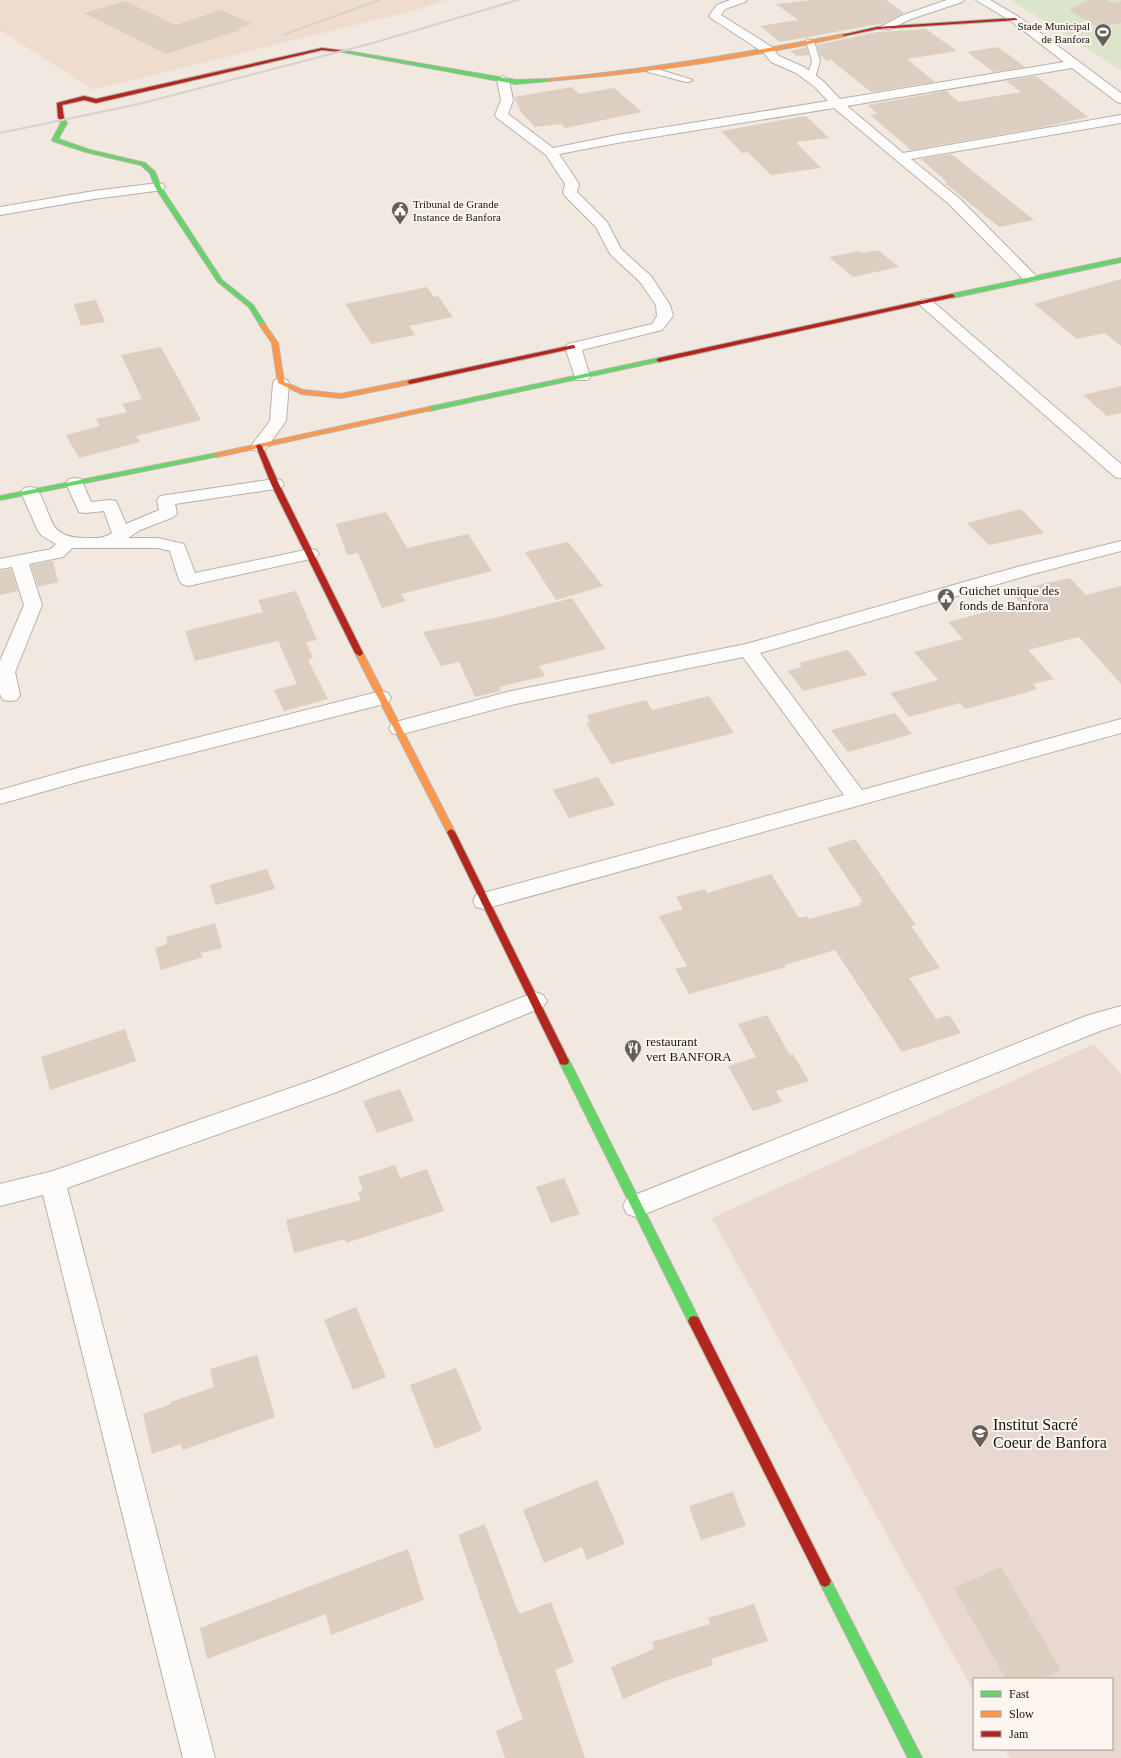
<svg xmlns="http://www.w3.org/2000/svg" width="1121" height="1758" font-family="'Times New Roman',serif">
<style>
.built{fill:#eeddce}
.education{fill:#e9d8cf}
.green{fill:#dbe5cc}
.building{fill:#dccec0}
.lines{fill:none;stroke-linecap:round;stroke-linejoin:round}
.lane-casing{stroke:#b8b1aa;stroke-width:2}
.street-casing{stroke:#b8b1aa;stroke-width:2}
.fast-casing{stroke:#b8b1aa;stroke-width:2}
.slow-casing{stroke:#b8b1aa;stroke-width:2}
.jam-casing{stroke:#b8b1aa;stroke-width:2}
.lane{fill:#fdfcfa;fill-rule:evenodd}
.street{fill:#fdfcfa;fill-rule:evenodd}
.fast{fill:#63d668;fill-rule:evenodd}
.slow{fill:#ff974d;fill-rule:evenodd}
.jam{fill:#b3261e;fill-rule:evenodd}
.rail{stroke:#d4d2cf;stroke-width:2}
.labels{text-anchor:middle;dominant-baseline:central;stroke-width:4;stroke-linejoin:round;paint-order:stroke}
.far-poi-label{font-size:11px;fill:#19140e;stroke:#fdf6f0;text-anchor:end}
.poi-label{font-size:13px;fill:#19140e;stroke:#fdf6f0;text-anchor:start}
.near-poi-label{font-size:16px;fill:#19140e;stroke:#fdf6f0;text-anchor:start}
</style>
<rect width="100%" height="100%" fill="#f1e8df"/>
<path class="built" d="M0,0H446L416,10L93,90L0,30Z"/>
<path class="education" d="M1094,1044L1121,1074V1758H1010L1005,1749H1112V1679H974V1692L712,1218Z"/>
<path class="green" d="M1011,0H1121V70Z"/>
<path class="building" d="M811,0H886L904,13L884,23L780,42L760,26L798,20L776,4Z
M1088,0H1107L1112,3L1121,1V23L1098,27L1069,10Z
M125,1L176,25L221,10L252,24L238,28L240,30L166,54L84,13Z
M926,29L957,51L907,59L935,82L871,92L831,60L827,61L820,55L817,45L877,32Z
M806,47L809,55L797,56L790,51Z
M998,47L1017,61L1025,67L994,72L967,52Z
M1036,76L1088,117L1038,128L911,150L870,115L877,114L868,105L946,91L959,102L1021,92L1006,81Z
M572,87L579,94L614,88L642,112L565,128L561,124L535,127L521,112L514,97Z
M806,116L829,138L796,142L821,168L771,175L748,152L742,153L721,131Z
M951,154L1034,220L999,227L945,183H948L921,159Z
M878,250L899,267L853,277L829,257L859,251L862,253Z
M1121,279V346L1105,333L1077,339L1034,304Z
M427,287L434,297L438,296L453,317L409,326L415,335L371,344L345,304Z
M96,300L105,322L81,326L74,304Z
M161,347L201,420L136,436L140,442L79,458L66,435L100,426L96,419L127,412L122,404L142,399L121,355Z
M1121,386V413L1107,416L1083,395Z
M1021,509L1044,533L989,545L967,523Z
M386,512L407,548L468,534L492,571L401,594L406,601L382,608L358,553L347,555L336,524Z
M568,542L603,586L556,600L525,552Z
M53,561L58,582L38,587L31,565Z
M11,569L18,591L0,595V571Z
M1070,578L1086,595L1121,586V684L1079,637L1028,650L1054,679L1033,684L1037,689L1024,693L965,709L960,703L909,717L890,693L938,680L914,652L963,639L948,622L1021,603L1010,591Z
M296,591L317,640L306,642L313,658L308,660L328,699L284,711L274,690L297,684L278,641L195,661L185,631L263,612L258,600Z
M572,598L606,649L539,666L545,676L499,687L501,691L475,697L459,662L441,666L423,632L495,618Z
M848,650L867,675L803,691L788,671L802,667L799,663Z
M709,696L734,733L611,764L586,723L590,722L587,715L646,700L652,710Z
M895,713L912,734L848,752L831,730Z
M598,777L615,805L569,818L553,790Z
M855,839L916,925L911,926L940,968L909,978L936,1019L949,1015L961,1033L902,1052L835,950L785,965L786,967L689,994L675,969L687,966L659,916L683,909L676,897L705,889L707,893L771,874L799,918L807,916L809,919L860,905L859,903L863,902L827,848Z
M267,869L275,889L216,905L209,885Z
M215,923L222,948L201,953L203,957L161,970L155,948L167,944L166,937Z
M767,1015L790,1055L793,1054L809,1081L776,1091L782,1102L753,1111L728,1066L756,1057L738,1024Z
M125,1029L136,1061L50,1090L41,1057Z
M400,1089L414,1121L377,1133L363,1101Z
M395,1165L400,1178L427,1169L444,1211L346,1243L345,1239L294,1253L286,1220L361,1200L358,1192L363,1190L358,1177Z
M564,1178L580,1214L551,1223L536,1187Z
M356,1307L386,1377L353,1390L324,1320Z
M257,1355L275,1417L183,1450L181,1444L152,1454L143,1414L171,1404V1402L214,1387L210,1369Z
M456,1368L482,1430L435,1449L410,1385Z
M597,1480L625,1544L587,1560L582,1547L544,1563L523,1510Z
M733,1492L746,1526L701,1540L689,1506Z
M485,1524L519,1614L551,1602L574,1662L555,1670L585,1758H505L496,1731L523,1719L458,1535Z
M408,1549L424,1600L331,1635L326,1614L207,1659L200,1628Z
M1001,1567L1061,1670L1043,1679H1006L954,1588Z
M754,1604L768,1641L711,1659L713,1665L665,1681L623,1699L611,1667L654,1649L652,1642L710,1624L708,1618Z"/>
<g class="lines">
<g class="lane-casing">
<path id="lane" d="M807,39L814,41L820,61L815,78L811,80L807,78L812,61L806,41Z
M648,68H654L693,80L689,82H686L648,72Z"/>
</g>
<g class="street-casing">
<path id="street" d="M730,0H747L745,2L725,9L721,15L772,47L779,56L804,67L823,81L840,99L1064,62L1011,21L976,0H990L1019,17L1121,93V103L1117,102L1072,68L847,106L903,153L1121,115V123L911,159L960,199L1035,275L1037,278L1035,281H1025L950,205L834,108L617,143L559,154L579,184L577,192L607,222L621,249L651,276L670,305L673,316L662,330L582,350L590,377L588,380H576L565,347L568,344L652,324L657,316L656,305L640,282L610,254L596,227L565,196L563,193L565,184L546,155L497,118L495,115L501,100L497,80L503,76L509,80L513,100L508,114L553,148L617,135L828,101L815,87L796,73L771,62L764,53L711,18L709,16L717,5Z
M947,0H964L962,2L911,19L890,29H882L880,27L903,15Z
M158,183L163,184L165,187L163,190L94,199L0,215V207L94,191Z
M926,299L931,300L1121,464V478L1115,477L921,306L919,303L921,300Z
M281,378L287,380L289,383L286,421L265,450L259,451L253,450L251,446L270,421L273,383L275,380Z
M75,478L81,479L91,502L110,500L116,501L126,524L159,510L157,500L160,496L275,479L281,480L284,484L281,488L275,489L175,504L177,513L174,517L140,530L128,538H158L184,544L195,573L310,549L316,550L319,554L316,558L310,559L188,586L182,584L179,580L170,551L158,548H72L63,557L29,564L42,605L15,672L20,695L17,700L10,701L3,700L0,694V661L24,605L12,567L0,569V559L51,549L56,544L41,535L38,531L21,492L24,488L30,487L36,488C54,514 45,538 85,538C96,538 103,539 112,533L104,511L85,513L79,512L66,483L69,479Z
M1121,541V551L1029,575L760,653L862,790L1121,719V733L484,909L476,907L473,901L476,895L844,795L743,657L511,705L399,735L392,733L389,728L392,723L511,691L746,644L1017,567Z
M381,691L388,693L391,698L388,703L81,781L0,804V790L81,767Z
M535,992L543,995L547,1001L543,1007L337,1092L67,1188L215,1758H183L43,1195L0,1206V1184L53,1171L319,1078Z
M1121,1006V1024L1100,1031L645,1214L636,1217L627,1214L623,1206L627,1198L1086,1016Z"/>
</g>
<g class="fast-casing">
<path id="fast" d="M341,50L516,80L548,79L550,80L548,81L516,84L343,52H341Z
M59,117H63L67,123L58,139L90,150L145,163L155,172L161,187L222,280L253,305L265,324L264,325H260L249,307L218,282L155,187L150,173L141,165L86,152L53,141L52,140L61,123Z
M1121,258V262L952,298L949,296L952,294Z
M659,358L661,359V361L429,411L426,409L429,407Z
M217,453L220,455L219,456L0,500V496Z
M564,1057L568,1058L698,1317L700,1321L698,1325L694,1326L690,1325L559,1061L560,1058Z
M825,1575L829,1577L922,1758H908L821,1585L819,1581L821,1577Z"/>
</g>
<g class="slow-casing">
<path id="slow" d="M844,34L846,35V36C748,58 648,73 548,81L546,80L548,79C648,70 746,53 844,34Z
M260,323H264L278,343L284,382L303,390L341,394L410,380L413,382L410,384L341,398L302,394L278,383L272,343L259,324Z
M429,407L431,408V410L217,457L214,455L217,453Z
M359,650L363,653L455,832L454,834H448L447,832L355,653Z"/>
</g>
<g class="jam-casing">
<path id="jam" d="M1015,18L1017,19V20L877,29L844,36L842,35L877,27Z
M322,48L345,51L343,52L322,50L96,103L84,100L62,105L64,118L61,120L58,118L57,103L84,96L96,99Z
M952,294L955,296L954,297L659,362L656,360L659,358Z
M573,345L575,346V348L410,384L407,382L410,380Z
M259,444L262,446L279,484L363,653L362,655L359,656L355,653L271,484L256,446Z
M451,829L455,832L569,1061L568,1064L564,1065L560,1064L559,1061L447,832Z
M694,1316L698,1317L829,1577L831,1581L829,1585L825,1587L821,1585L690,1325L688,1321L690,1317Z"/>
</g>
<use href="#lane" class="lane"/>
<use href="#street" class="street"/>
<use href="#fast" class="fast"/>
<use href="#slow" class="slow"/>
<use href="#jam" class="jam"/>
<path class="rail" d="M283,35L379,0
M0,133L139,104L373,43L518,0"/>
</g>
<defs>
<g id="stadium-pin" transform="scale(0.9)"><path d="M0 17L-7.5 6A9.5 9.5 0 1 1 7.5 6Z" fill="#655e57" stroke="#fdf6f0"/><path d="M0-5a6.5 5 0 1 0 0 10a6.5 5 0 1 0 0-10ZM-3.5-1.8h7v3.6h-7Z" fill="#fff"/></g>
<g id="civic-pin" transform="scale(0.9)"><path d="M0 17L-7.5 6A9.5 9.5 0 1 1 7.5 6Z" fill="#655e57" stroke="#fdf6f0"/><path d="M-.6-6.5H3V-4.5H.6V-3L4-1V1h2V6H-6V1h2V-1L-.6-3ZM-1.2 2.5V6h2.4V2.5Z" fill="#fff"/></g>
<g id="restaurant-pin" transform="scale(0.9)"><path d="M0 17L-7.5 6A9.5 9.5 0 1 1 7.5 6Z" fill="#655e57" stroke="#fdf6f0"/><path d="M-5-6h1v4h1v-4h1v4h1v-4h1v5L-1.5 .5V6h-2V.5L-5-1ZM5-6V6H3V1.5H1.5Q1.5-4 5-6Z" fill="#fff"/></g>
<g id="school-pin" transform="scale(0.9)"><path d="M0 17L-7.5 6A9.5 9.5 0 1 1 7.5 6Z" fill="#655e57" stroke="#fdf6f0"/><path d="M0-5L7-2L0 1L-7-2ZM-4 1L0 2.5L4 1V4Q0 6-4 4Z" fill="#fff"/></g>
</defs>
<g fill-rule="evenodd">
<use href="#stadium-pin" x="1103" y="32"/>
<use href="#civic-pin" x="400" y="210"/>
<use href="#civic-pin" x="946" y="597"/>
<use href="#restaurant-pin" x="633" y="1048"/>
<use href="#school-pin" x="980" y="1433"/>
</g>
<g class="labels">
<g class="far-poi-label">
<text x="1090" y="26">Stade Municipal<tspan x="1090" dy="13">de Banfora</tspan></text>
<text x="413" y="204" text-anchor="start">Tribunal de Grande<tspan x="413" dy="13">Instance de Banfora</tspan></text>
</g>
<g class="poi-label">
<text x="959" y="590">Guichet unique des<tspan x="959" dy="15">fonds de Banfora</tspan></text>
<text x="646" y="1041">restaurant<tspan x="646" dy="15">vert BANFORA</tspan></text>
</g>
<g class="near-poi-label">
<text x="993" y="1424">Institut Sacré<tspan x="993" dy="18">Coeur de Banfora</tspan></text>
</g>
</g>
<rect x="973" y="1678" width="140" height="72" fill="#fdf6f0" stroke="#a29c96"/>
<rect x="981" y="1691" width="20" height="6" fill="#63d668" stroke="#a29c96"/>
<text x="1009" y="1698" font-size="12" fill="#19140e">Fast</text>
<rect x="981" y="1711" width="20" height="6" fill="#ff974d" stroke="#a29c96"/>
<text x="1009" y="1718" font-size="12" fill="#19140e">Slow</text>
<rect x="981" y="1731" width="20" height="6" fill="#b3261e" stroke="#a29c96"/>
<text x="1009" y="1738" font-size="12" fill="#19140e">Jam</text>
</svg>
